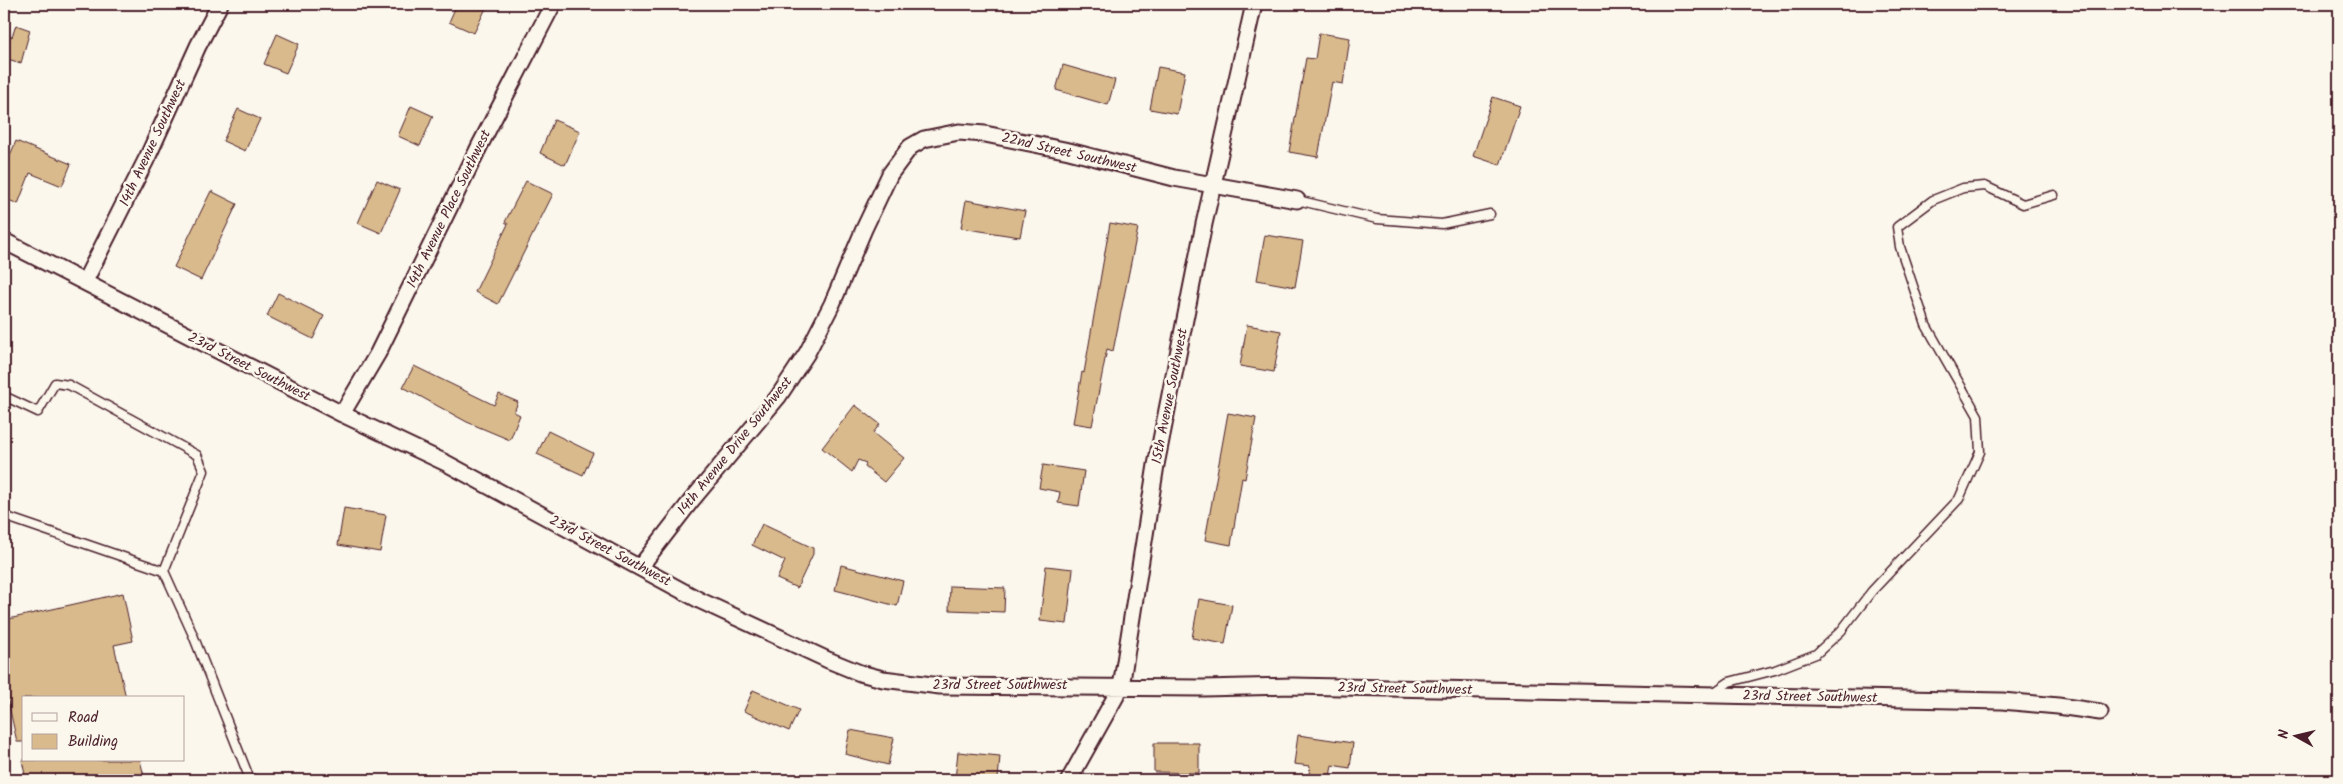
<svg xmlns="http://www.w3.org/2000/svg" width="2343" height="784" font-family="Kalam,sans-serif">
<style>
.building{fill:#d9ba8c;stroke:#4a1f2b}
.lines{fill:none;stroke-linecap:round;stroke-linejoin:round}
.service-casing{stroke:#4a1f2b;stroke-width:11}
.minor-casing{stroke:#4a1f2b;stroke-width:19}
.service{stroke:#fbf7ec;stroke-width:8}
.minor{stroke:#fbf7ec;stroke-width:15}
.labels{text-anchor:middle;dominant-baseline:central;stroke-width:5;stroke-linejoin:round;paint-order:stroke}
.street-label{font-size:14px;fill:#4a1f2b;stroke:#fbf7ec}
</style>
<rect width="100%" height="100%" fill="#fbf7ec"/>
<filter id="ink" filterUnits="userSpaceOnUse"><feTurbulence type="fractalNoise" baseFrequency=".02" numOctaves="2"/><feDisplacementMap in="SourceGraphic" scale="10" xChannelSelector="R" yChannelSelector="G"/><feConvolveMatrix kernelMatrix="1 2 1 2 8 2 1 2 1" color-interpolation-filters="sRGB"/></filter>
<g filter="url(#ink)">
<path class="building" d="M457,4H488L474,33L449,22Z
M16,25L30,30L21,63L4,58V35L12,37Z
M1319,33L1350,38L1343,84L1332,82L1318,157L1289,152L1306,58L1315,59Z
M277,34L299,44L286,73L264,64Z
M1063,65L1115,80L1108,105L1056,90Z
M1158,67L1185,72L1177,114L1150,109Z
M1493,97L1520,106L1500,165L1473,156Z
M411,106L433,116L420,146L398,136Z
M238,109L260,119L245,151L223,141Z
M554,120L580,131L565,165L540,153Z
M16,141L71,164L62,186L30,173L18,204L4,198V170Z
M377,180L400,190L381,233L358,223Z
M526,181L553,194L498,304L475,292L508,224L505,222Z
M211,191L237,204L201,280L174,267Z
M966,200L1025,211L1020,237L961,228Z
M1110,223L1138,228L1113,351L1107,349L1092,426L1073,423L1082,372L1084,373Z
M1265,235L1303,241L1295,287L1257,280Z
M278,293L324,316L313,339L267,316Z
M1247,325L1281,331L1274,372L1240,366Z
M414,366L494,405L499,394L518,402L514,412L520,415L510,440L467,422L403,387Z
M855,405L880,424L873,433L904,458L884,482L865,467L866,463L858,460L852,472L822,448Z
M1228,413L1256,418L1245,479L1242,478L1231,545L1205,540Z
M548,431L593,453L583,475L537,454Z
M1043,465L1084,471L1079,506L1058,503L1060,492L1039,488Z
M344,508L386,515L380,552L338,545Z
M762,524L813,548V554L797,588L777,579L785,561L752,545Z
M841,565L903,581L897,606L835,590Z
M1046,566L1073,569L1067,624L1040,621Z
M950,586L1005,588L1004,612L949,610Z
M123,593L133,641L114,645L126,698H24V742H17L4,683V620Z
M1199,599L1232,605L1225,644L1192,638Z
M753,690L799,710L789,731L744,711Z
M850,730L894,738L888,765L845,754Z
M1298,735L1353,743L1350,768L1332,765L1330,777L1309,774L1310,766L1294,764Z
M1154,743H1199V773L1154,772Z
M958,752L1000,756L998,780L955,779Z
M22,760H140L145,780H26Z"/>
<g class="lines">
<g class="service-casing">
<path id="service" d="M1297,200L1377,219L1442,224L1490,214
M4,396L38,412L55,383L69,385L197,455L204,471L164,571L193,635L249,777L255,780
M4,516L164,571
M1713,693L1729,682L1775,670L1816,654L1841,631L1872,591L1959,499L1980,452L1978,416L1926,325L1900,247L1897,227L1933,200L1963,188L1985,186L2023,204L2054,195"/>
</g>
<g class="minor-casing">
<path id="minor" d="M4,241L342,414L446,463L701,601L828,660L860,673L883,679L940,686L1203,688L1293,686L2002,701L2058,706L2100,712
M85,281L148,156L198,46L220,4
M342,414L378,353L480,145L553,4
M640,567L691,501L778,397L807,353L832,304L864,229L890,174L910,147L924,139L959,132L985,134L1069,151L1174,178L1297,200
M1069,780L1121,687L1156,465L1204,224L1254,4"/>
</g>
<use href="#service" class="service"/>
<use href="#minor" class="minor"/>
</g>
</g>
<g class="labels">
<g class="street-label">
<text transform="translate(153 143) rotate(-65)">14th Avenue Southwest</text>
<text transform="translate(1069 153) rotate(13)">22nd Street Southwest</text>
<text transform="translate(449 209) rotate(-64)">14th Avenue Place Southwest</text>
<text transform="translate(249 367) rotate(27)">23rd Street Southwest</text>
<text transform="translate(1170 396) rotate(-79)">15th Avenue Southwest</text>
<text transform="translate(735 446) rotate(-51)">14th Avenue Drive Southwest</text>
<text transform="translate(610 551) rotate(28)">23rd Street Southwest</text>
<text x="1000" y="685">23rd Street Southwest</text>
<text transform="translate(1405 689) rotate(1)">23rd Street Southwest</text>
<text transform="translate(1810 697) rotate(1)">23rd Street Southwest</text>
</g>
</g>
<rect width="2343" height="784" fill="none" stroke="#fbf7ec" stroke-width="20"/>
<rect x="10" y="10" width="2323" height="764" fill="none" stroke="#4a1f2b" stroke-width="2" filter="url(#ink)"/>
<rect x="22" y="696" width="162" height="65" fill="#fbf7ec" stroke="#b4a19f"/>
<rect x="32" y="713" width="25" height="8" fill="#fbf7ec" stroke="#b4a19f"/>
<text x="68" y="722" font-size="15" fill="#4a1f2b">Road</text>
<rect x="32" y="734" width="25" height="15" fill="#d9ba8c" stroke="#b4a19f"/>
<text x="68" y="746" font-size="15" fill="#4a1f2b">Building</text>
<g transform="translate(2296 736) rotate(278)" stroke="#fbf7ec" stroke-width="4" paint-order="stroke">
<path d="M0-4L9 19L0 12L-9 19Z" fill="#4a1f2b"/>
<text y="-8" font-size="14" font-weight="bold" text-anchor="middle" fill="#4a1f2b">N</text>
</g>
</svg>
